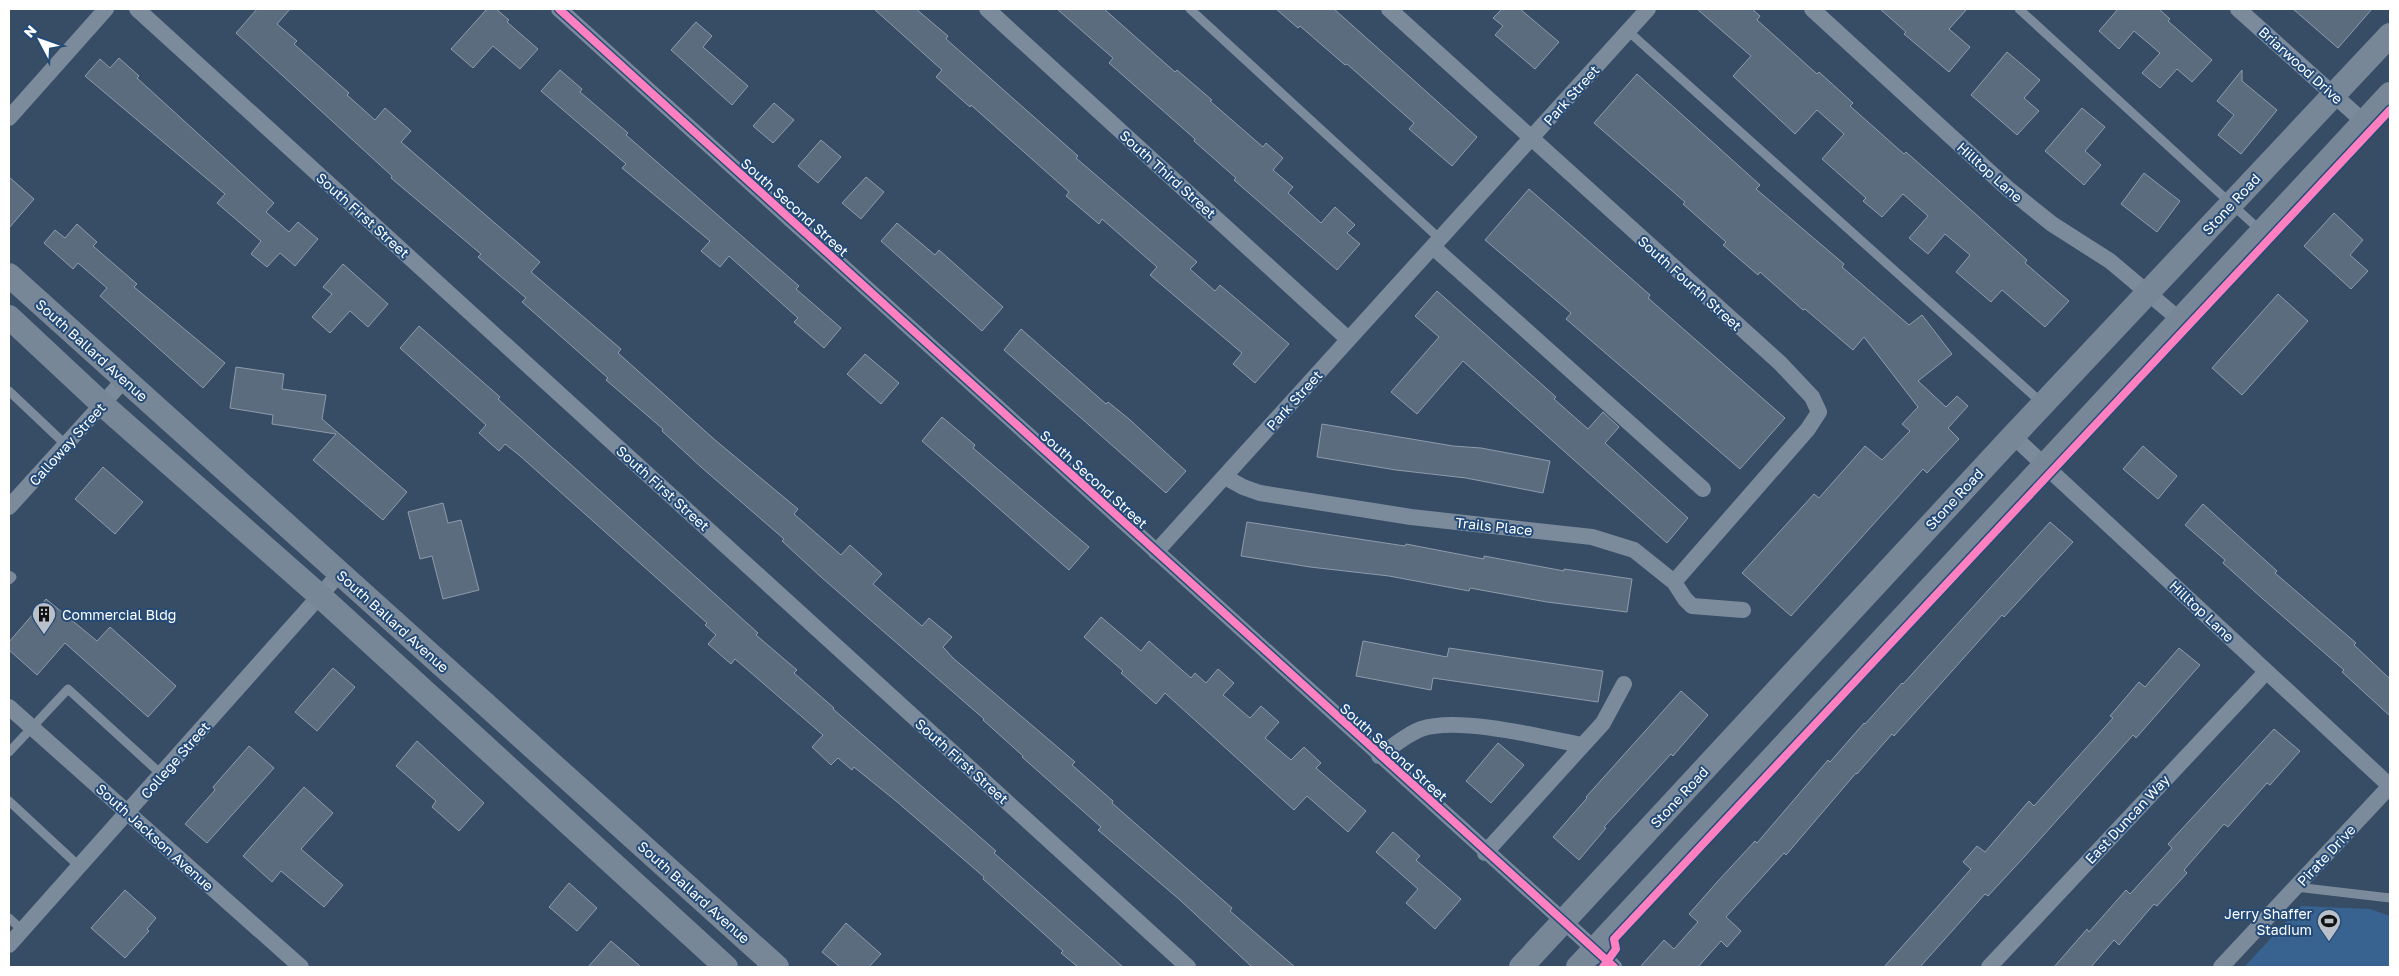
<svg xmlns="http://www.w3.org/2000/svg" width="2399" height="976" font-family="'Golos Text',sans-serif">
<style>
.green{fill:#38628f}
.building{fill:#5b6c7f;stroke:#8e9cab}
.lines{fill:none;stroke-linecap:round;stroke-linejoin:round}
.lane{stroke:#7b8b9c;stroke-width:9}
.street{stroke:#7b8b9c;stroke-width:16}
.secondary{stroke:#778798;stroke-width:24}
.cycleway-casing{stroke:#244b78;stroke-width:11}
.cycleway{stroke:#ff80c0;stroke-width:8}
.labels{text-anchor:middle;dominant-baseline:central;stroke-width:4;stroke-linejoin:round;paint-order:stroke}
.street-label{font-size:14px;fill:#fff;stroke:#244b78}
.poi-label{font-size:14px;fill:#fff;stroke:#244b78;text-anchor:start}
</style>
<rect width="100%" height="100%" fill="#374c65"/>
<path class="green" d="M2301,906L2370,909L2390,916V967H2244Z"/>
<path class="building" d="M257,9H290L277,24L297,41L294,44L349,93L347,95L375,120L385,108L411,131L401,142L540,262L531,272L621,349L618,353L715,440L798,509L794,514L841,555L850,545L882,574L873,584L922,626L929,618L952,637L943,647L953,658L1075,762L1072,765L1113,801L1112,803L1232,908L1230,911L1295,967H1252L1180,900L1098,830L1101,827L1022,757L1023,756L983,720L984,719L821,577L782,541L784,539L701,467L662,431L663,429L606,380L608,378L522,302L526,298L478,257L481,254L391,178L392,176L236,33Z
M487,9H496L509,20L507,22L538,49L520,69L493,46L473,68L451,49Z
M874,9H916L948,36L946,39L1078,156L1076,158L1197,262L1190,269L1215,291L1220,285L1289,344L1255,383L1233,364L1242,353L1150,275L1157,267L1102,219L1099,224L1066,196L1069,192L971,105L970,107L936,77L942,70Z
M1057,9H1104L1175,72L1177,70L1212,100L1210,101L1263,147L1266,143L1283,158L1273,170L1293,187L1288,193L1321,223L1335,207L1355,225L1347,233L1360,244L1337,270L1234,180L1236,178L1194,141L1195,139L1109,63L1113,58Z
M1276,9H1334L1477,137L1452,166L1409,129L1414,123L1347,64L1345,65L1300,26L1298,28Z
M1502,9H1520L1559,42L1535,69L1495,35L1503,26L1493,18Z
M1697,9H1752L1760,16L1757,20L1817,74L1819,72L1853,103L1850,106L1904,154L1906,152L1941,183L2027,260L2025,263L2069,301L2045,327L2002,290L1991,302L1956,272L1970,255L1945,234L1928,254L1909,238L1928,216L1903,194L1882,217L1863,201L1866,198L1822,159L1844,134L1817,110L1795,134L1733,76L1751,56Z
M1880,9H1967L1949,29L1970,47L1949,72L1904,34L1906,32Z
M2118,9H2159L2170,19L2168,21L2212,60L2192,82L2177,69L2160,88L2142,73L2160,53L2134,31L2119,49L2099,31Z
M2293,9H2372L2338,48Z
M696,22L712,36L703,47L748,86L732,105L671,50Z
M2007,52L2040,80L2024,98L2039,111L2017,135L1971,95Z
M119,58L139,76L137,78L274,203L266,212L289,232L298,222L318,239L295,266L280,253L267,267L251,254L261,241L217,203L225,194L85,76L100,59L110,68Z
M560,70L582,89L580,92L628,133L626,135L799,286L796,289L841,328L824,348L794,322L798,318L729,256L720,267L701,251L710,241L622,168L626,164L541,91Z
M2242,70V81L2277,110L2241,154L2218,135L2234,115L2217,101Z
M1637,74L1760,185L1756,189L1844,264L1842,267L1909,325L1922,315L1952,354L1918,381L1946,407L1957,396L1968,406L1948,428L1959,439L1927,473L1923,469L1791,616L1742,573L1814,494L1819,498L1865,446L1882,460L1910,431L1902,424L1918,407L1864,337L1853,350L1805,309L1803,310L1760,272L1758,275L1723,245L1726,242L1683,204L1685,202L1594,123Z
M774,103L794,120L773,143L753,126Z
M2082,108L2105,127L2085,151L2101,165L2084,185L2045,151Z
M821,140L841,157L818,183L798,166Z
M2144,173L2180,201L2157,232L2121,204Z
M9,177L34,199L9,228Z
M866,177L884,192L861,219L842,203Z
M1529,189L1650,295L1648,298L1785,418L1740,469L1566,319L1571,313L1485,240Z
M2334,213L2363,240L2350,255L2368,271L2351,289L2304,246Z
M897,223L935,255L939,250L1003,307L982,331L881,241Z
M77,224L97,242L93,246L137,284L134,287L225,363L203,388L100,296L107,288L78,263L73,269L44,243L55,230L65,238Z
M343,264L388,304L368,327L350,311L330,333L312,317L332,294L323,287Z
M1437,291L1556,397L1554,399L1588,429L1603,412L1619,427L1605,443L1688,518L1667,543L1463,361L1417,414L1391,392L1439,337L1415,316Z
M2278,294L2308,321L2242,395L2212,368Z
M419,326L500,397L498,399L758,633L756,635L797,670L794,673L834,708L833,709L996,851L994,853L1123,967H1078L1061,953L1063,951L983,879L984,877L896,801L854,767L852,770L838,758L831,765L812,747L823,735L735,659L731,664L708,644L716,635L705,625L707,623L519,455L505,444L499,451L479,433L486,425L400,348Z
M1021,329L1106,404L1108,402L1129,419L1186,471L1166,493L1004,350Z
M865,354L899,383L881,404L847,374Z
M236,367L284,374L282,389L326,395L322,419L407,492L383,520L313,460L336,434L272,424L273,415L230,408Z
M942,417L975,445L973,448L1089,547L1069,570L922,441Z
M1322,424L1453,446L1481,448L1550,461L1543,493L1466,478L1396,470L1317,457Z
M2143,446L2177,476L2158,499L2123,469Z
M103,467L143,502L115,534L75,499Z
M443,503L448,523L461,520L479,590L443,599L432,556L420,559L408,512Z
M2203,504L2277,571L2275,573L2356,643L2354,645L2390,679V716L2342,672L2344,670L2263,599L2223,563L2225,560L2185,525Z
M1247,522L1405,546L1406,544L1484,559V556L1564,571V569L1632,579L1627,612L1547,602L1470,588L1469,591L1389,576L1310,567L1241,556Z
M2050,522L2073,542L2004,617L2002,615L1894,736L1892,734L1857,774L1856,773L1786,855L1784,853L1726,917L1741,931L1727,947L1721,941L1698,967H1640L1664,940L1674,949L1698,922L1689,914L1718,881L1755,841L1757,843L1828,760L1830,762L1864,723L1865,724L1902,683L1903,684Z
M46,599L97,641L110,627L176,686L148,717L65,643L37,675L9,650V642Z
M1101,617L1141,651L1149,641L1191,678L1195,673L1206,683L1218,669L1234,683L1223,695L1250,718L1261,706L1279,722L1265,738L1291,760L1304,747L1321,763L1316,768L1366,811L1348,832L1307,796L1294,810L1165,693L1156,704L1121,673L1123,671L1084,637Z
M1363,641L1447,657L1449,648L1603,671L1598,702L1433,678L1431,690L1356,676Z
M2179,648L2200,665L2136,738L2133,735L2025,856L1988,896L1985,894L1920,967H1884L1971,869L1963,862L1977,846L1985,852L2029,801L2034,806L2113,718L2110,716L2139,682L2145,687Z
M333,668L355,687L317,731L295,712Z
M1681,691L1708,715L1673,756L1671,754L1604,827L1606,828L1579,860L1553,837L1587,798L1586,797Z
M2274,729L2300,751L2270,785L2267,783L2228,827L2224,824L2184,870L2187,873L2157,906L2154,904L2119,945L2114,940L2091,967H2054L2087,929L2089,932L2126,890L2130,894L2172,848L2168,844Z
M417,741L484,803L459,831L432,807L436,801L396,766Z
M1498,743L1524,765L1491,803L1466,781Z
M249,746L274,768L207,843L185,824L215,790L213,787Z
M304,787L333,813L301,849L343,885L324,907L281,871L272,882L243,856Z
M1393,832L1420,856L1416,860L1461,899L1435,929L1406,903L1418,889L1376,852Z
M569,883L597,908L577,931L549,907Z
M125,890L156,918L147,929L149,931L125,958L91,928Z
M846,923L881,954L869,967H840L822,952Z
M611,941L641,967H588Z"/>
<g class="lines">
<path class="lane" d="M1190,9L1440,239
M2019,9L2262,232
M1628,31L2043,404
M9,391L66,445
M9,575L12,577L9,580
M9,752L68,689L162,775
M9,801L80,867
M2296,887L2390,898
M9,918L22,930"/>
<path class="street" d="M137,9L1188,967
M559,9L1614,967
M987,9L1348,339
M1389,9L1780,363L1812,397L1819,412L1808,429L1674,582
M1812,9L2006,187L2052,224L2110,261L2180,320
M2238,9L2364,122
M9,118L106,9
M1433,247L1703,489
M2013,436L2390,786
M1225,477L1243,487L1260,493L1411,517L1592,537L1634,550L1674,582L1685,599L1692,606L1743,610
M9,507L124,380
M1156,552L1648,9
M9,707L301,967
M1379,756C1392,747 1407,734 1421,729C1458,716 1542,737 1581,745
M1485,853L1603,723L1624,684
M9,945L340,573
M1989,967L2266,672
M2221,967L2390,786"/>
<path class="secondary" d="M9,275L777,967
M9,317L102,404L320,596L726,967
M1521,967L2013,436L2390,35
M1578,967L2390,94"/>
<g class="cycleway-casing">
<path id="cycleway" d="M559,9L1614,967
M1603,967L1616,949L1614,939L2390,110"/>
</g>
<use href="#cycleway" class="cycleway"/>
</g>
<defs>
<g id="building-pin" transform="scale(1.25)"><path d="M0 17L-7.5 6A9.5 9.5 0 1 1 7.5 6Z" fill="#b9c0c9" stroke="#244b78"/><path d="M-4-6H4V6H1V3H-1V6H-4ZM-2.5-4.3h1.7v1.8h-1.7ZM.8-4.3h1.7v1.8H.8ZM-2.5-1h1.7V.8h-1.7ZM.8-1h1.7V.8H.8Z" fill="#111"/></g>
<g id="stadium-pin" transform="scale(1.25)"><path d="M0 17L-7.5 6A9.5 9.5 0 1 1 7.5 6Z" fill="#b9c0c9" stroke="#244b78"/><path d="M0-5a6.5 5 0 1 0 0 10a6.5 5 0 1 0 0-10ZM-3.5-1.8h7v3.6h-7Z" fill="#111"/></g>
</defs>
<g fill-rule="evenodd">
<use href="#building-pin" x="44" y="614"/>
<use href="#stadium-pin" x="2329" y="921"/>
</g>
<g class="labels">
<g class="street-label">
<text transform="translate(2301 65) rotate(42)">Briarwood Drive</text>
<text transform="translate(1571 95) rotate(-48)">Park Street</text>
<text transform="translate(1990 172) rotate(42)">Hilltop Lane</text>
<text transform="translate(1168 174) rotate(42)">South Third Street</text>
<text transform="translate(2231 204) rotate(-47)">Stone Road</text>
<text transform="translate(795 207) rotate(42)">South Second Street</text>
<text transform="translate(363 215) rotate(42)">South First Street</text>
<text transform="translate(1690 283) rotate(42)">South Fourth Street</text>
<text transform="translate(92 350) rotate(42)">South Ballard Avenue</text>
<text transform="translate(1294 400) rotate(-48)">Park Street</text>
<text transform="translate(67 444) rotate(-48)">Calloway Street</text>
<text transform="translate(1094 479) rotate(42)">South Second Street</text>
<text transform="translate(663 488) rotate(42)">South First Street</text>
<text transform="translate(1954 499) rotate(-47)">Stone Road</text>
<text transform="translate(1494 526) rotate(6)">Trails Place</text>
<text transform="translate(2202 611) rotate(43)">Hilltop Lane</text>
<text transform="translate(393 621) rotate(42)">South Ballard Avenue</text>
<text transform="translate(1394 752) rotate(42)">South Second Street</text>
<text transform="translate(175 760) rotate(-49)">College Street</text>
<text transform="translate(962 761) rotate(42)">South First Street</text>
<text transform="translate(1679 797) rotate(-47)">Stone Road</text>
<text transform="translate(2127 819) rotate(-47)">East Duncan Way</text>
<text transform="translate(155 837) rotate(42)">South Jackson Avenue</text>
<text transform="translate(2326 855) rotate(-47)">Pirate Drive</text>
<text transform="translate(694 892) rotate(42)">South Ballard Avenue</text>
</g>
<g class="poi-label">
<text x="62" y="614">Commercial Bldg</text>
<text x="2312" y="913" text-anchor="end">Jerry Shaffer<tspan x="2312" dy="16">Stadium</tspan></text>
</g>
</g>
<rect width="2399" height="976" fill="none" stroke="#ffffff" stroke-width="20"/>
<g transform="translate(40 40) rotate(311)" stroke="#244b78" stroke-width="4" paint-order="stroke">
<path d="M0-4L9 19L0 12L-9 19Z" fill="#ffffff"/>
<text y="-8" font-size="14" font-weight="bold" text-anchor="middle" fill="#ffffff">N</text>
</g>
</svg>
